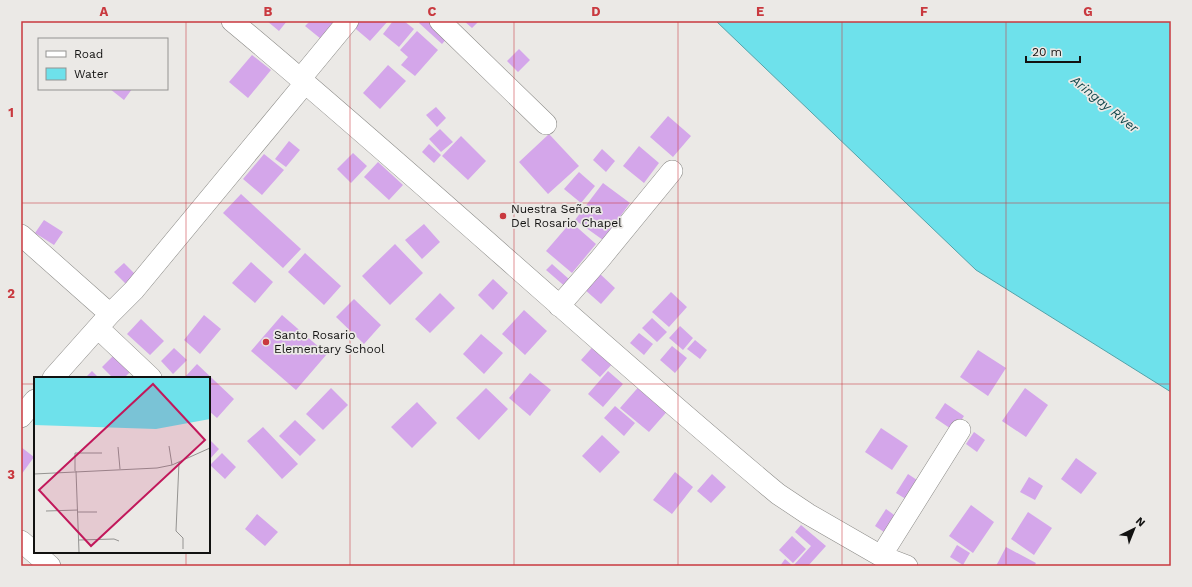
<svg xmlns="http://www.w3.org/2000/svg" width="1192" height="587" font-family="'Work Sans',sans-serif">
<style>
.water{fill:#6ee1eb;stroke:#52a3aa}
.building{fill:#d4a6ea}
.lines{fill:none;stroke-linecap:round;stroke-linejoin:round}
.street-casing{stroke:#8b8a87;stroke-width:22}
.street{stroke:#fff;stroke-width:21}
.grid{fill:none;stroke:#c9393f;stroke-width:1;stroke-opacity:0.55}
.poi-dot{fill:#c9393f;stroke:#ebe9e6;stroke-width:1.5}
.labels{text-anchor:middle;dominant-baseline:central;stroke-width:3.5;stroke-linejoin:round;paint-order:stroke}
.poi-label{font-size:12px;fill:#121211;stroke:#ebe9e6;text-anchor:start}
.water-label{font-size:13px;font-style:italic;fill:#13484c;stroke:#ebe9e6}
.inset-road{fill:none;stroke:#949391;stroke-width:1}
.view{fill:#c2185b;fill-opacity:0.15;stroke:#c2185b;stroke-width:2}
.inset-edge{fill:none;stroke:#121211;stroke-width:2}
.neatline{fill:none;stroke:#c9393f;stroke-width:1.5}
.grid-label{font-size:13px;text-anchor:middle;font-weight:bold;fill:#c9393f}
</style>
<rect width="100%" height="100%" fill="#ebe9e6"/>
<path class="water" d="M716,21H1171V392L976,270Z"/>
<path class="building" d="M267,21H287L279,31Z
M310,21H337L326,43L305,26Z
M353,21H388L370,41L350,24Z
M393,21H404L414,29L399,47L383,34Z
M421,21H435L450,35L442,44L419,23Z
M464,21H479L472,28Z
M417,31L438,50L415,76L401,65L408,57L400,50Z
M519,49L530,60L518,72L507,61Z
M252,55L271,70L248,98L229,82Z
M388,65L406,81L380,109L363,93Z
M110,89H132L124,100Z
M436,107L446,118L437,127L426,115Z
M668,116L691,136L673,157L650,137Z
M440,129L453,142L441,152L429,139Z
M549,134L579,166L548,194L519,162Z
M461,136L486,161L468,180L442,156Z
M289,141L300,150L286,167L275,159Z
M429,144L441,155L434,163L422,152Z
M639,146L659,163L644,183L623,166Z
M602,149L615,161L606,172L593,160Z
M353,153L367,166L351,183L337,169Z
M264,154L284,170L262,195L243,179Z
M378,162L403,185L389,200L364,177Z
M579,172L595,186L581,203L564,189Z
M603,183L630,203L603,240L575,220Z
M241,194L301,249L283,268L223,213Z
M44,220L63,232L54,245L35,233Z
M571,222L596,244L572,273L546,251Z
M424,224L440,242L422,259L405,240Z
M395,244L423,273L390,305L362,276Z
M305,253L341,286L324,305L288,272Z
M251,262L273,282L255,303L232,283Z
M124,263L136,275L126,284L114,272Z
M552,264L570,280L568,289L546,270Z
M599,273L615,288L601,304L584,289Z
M493,279L508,293L493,310L478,295Z
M671,292L687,307L669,327L652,312Z
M440,293L455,308L430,333L415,319Z
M354,299L381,325L364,344L336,317Z
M524,310L547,331L525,355L502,334Z
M204,315L221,329L200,354L184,340Z
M282,315L327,354L296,390L251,351Z
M652,318L667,332L657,342L642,328Z
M141,319L164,341L150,355L127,334Z
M680,326L693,338L683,350L669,338Z
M639,333L653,344L644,355L630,343Z
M481,334L503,353L484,374L463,354Z
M695,340L707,350L700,359L687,349Z
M597,342L616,360L600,377L581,360Z
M672,346L687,358L675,373L660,360Z
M174,348L187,360L173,374L161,361Z
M978,350L1006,368L988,396L960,377Z
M117,352L133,369L124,378H113L102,367Z
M197,364L234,399L217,418L209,411V378H184Z
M92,371L99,378H85Z
M608,371L623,384L603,407L588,394Z
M530,373L551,390L530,416L509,398Z
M642,383L671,407L649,432L620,408Z
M331,388L348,405L323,430L306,414Z
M486,388L508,409L479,440L456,418Z
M1025,388L1048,405L1026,437L1002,421Z
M417,402L437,423L412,448L391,427Z
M945,403L964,416L954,431L935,418Z
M615,406L635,423L624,436L604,418Z
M295,420L316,440L300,456L279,436Z
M263,427L298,464L282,479L247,441Z
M881,428L908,446L892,470L865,452Z
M974,432L985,440L977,452L966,444Z
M602,435L620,452L600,473L582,456Z
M209,439L219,449L209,460Z
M21,447L34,457L21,475Z
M222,453L236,467L225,479L210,465Z
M1076,458L1097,473L1081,494L1061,479Z
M675,472L693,487L672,514L653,500Z
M712,474L726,487L711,503L697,491Z
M908,474L920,482L909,501L896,493Z
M1029,477L1043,486L1035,500L1020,492Z
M971,505L994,522L973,553L949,536Z
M886,509L901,520L890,536L875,526Z
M1028,512L1052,528L1034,555L1011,539Z
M257,514L278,532L265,546L245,529Z
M801,525L826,546L808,566H780L785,559L793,566L811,546L795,532Z
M792,536L806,549L793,563L779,550Z
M957,545L970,553L963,565L950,557Z
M1006,547L1036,563L1034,566H996Z"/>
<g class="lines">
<g class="street-casing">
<path id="street" d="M232,21C417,175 593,340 778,494L808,514L881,556L907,566
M440,21L546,124
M301,78L348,21
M21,235L110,314
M559,306L600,259L672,171
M98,328L151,378
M53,378L110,314L134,290L306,82
M21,417L35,400
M21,541L50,566
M881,556L960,430"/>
</g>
<use href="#street" class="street"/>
</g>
<path class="grid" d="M186,21V378M350,21V566M514,21V566M678,21V566M842,21V566M1006,21V566M21,203H1171M21,384H35M209,384H1171M186,552V566"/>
<g class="poi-dot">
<circle cx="503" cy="216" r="4"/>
<circle cx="266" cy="342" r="4"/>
</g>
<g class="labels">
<g class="poi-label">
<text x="511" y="209">Nuestra Señora<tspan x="511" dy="14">Del Rosario Chapel</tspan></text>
<text x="274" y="335">Santo Rosario<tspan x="274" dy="14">Elementary School</tspan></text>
</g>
<g class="water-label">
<text transform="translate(1105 104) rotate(39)">Aringay River</text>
</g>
</g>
<g transform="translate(34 377)">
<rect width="176" height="176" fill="#ebe9e6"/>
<path d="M0,1H176V42L122,52L0,48Z" fill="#6ee1eb"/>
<path class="inset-road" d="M135,69L138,88M84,70L86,92M145,85L142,154L149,161V172M41,94V76H68M42,94L45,175M0,97L123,91L138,88L176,71M12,134L44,133M44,135H63M45,163L80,162L85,164"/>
<path class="view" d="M119,7L171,63L57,169L5,113Z"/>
<rect width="176" height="176" class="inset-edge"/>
</g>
<rect width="1192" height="587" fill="none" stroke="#ebe9e6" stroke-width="44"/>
<rect x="38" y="38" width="130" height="52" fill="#ebe9e6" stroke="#949391"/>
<rect x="46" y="51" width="20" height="6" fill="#ffffff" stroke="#949391"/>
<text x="74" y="58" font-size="12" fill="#121211">Road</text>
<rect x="46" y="68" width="20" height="12" fill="#6ee1eb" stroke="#949391"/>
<text x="74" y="78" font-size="12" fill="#121211">Water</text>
<g transform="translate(1134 529) rotate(43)" stroke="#ebe9e6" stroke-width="3" paint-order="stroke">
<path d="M0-3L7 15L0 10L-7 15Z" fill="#121211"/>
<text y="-6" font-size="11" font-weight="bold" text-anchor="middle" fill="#121211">N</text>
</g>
<path d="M1026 56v6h54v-6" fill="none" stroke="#121211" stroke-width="2"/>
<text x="1032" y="56" font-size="12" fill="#121211" stroke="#ebe9e6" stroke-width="3" paint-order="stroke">20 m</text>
<rect x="22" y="22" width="1148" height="543" class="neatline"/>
<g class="grid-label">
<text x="104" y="16">A</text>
<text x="268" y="16">B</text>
<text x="432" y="16">C</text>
<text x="596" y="16">D</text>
<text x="760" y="16">E</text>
<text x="924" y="16">F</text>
<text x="1088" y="16">G</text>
<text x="11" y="117">1</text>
<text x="11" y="298">2</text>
<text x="11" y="479">3</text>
</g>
</svg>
